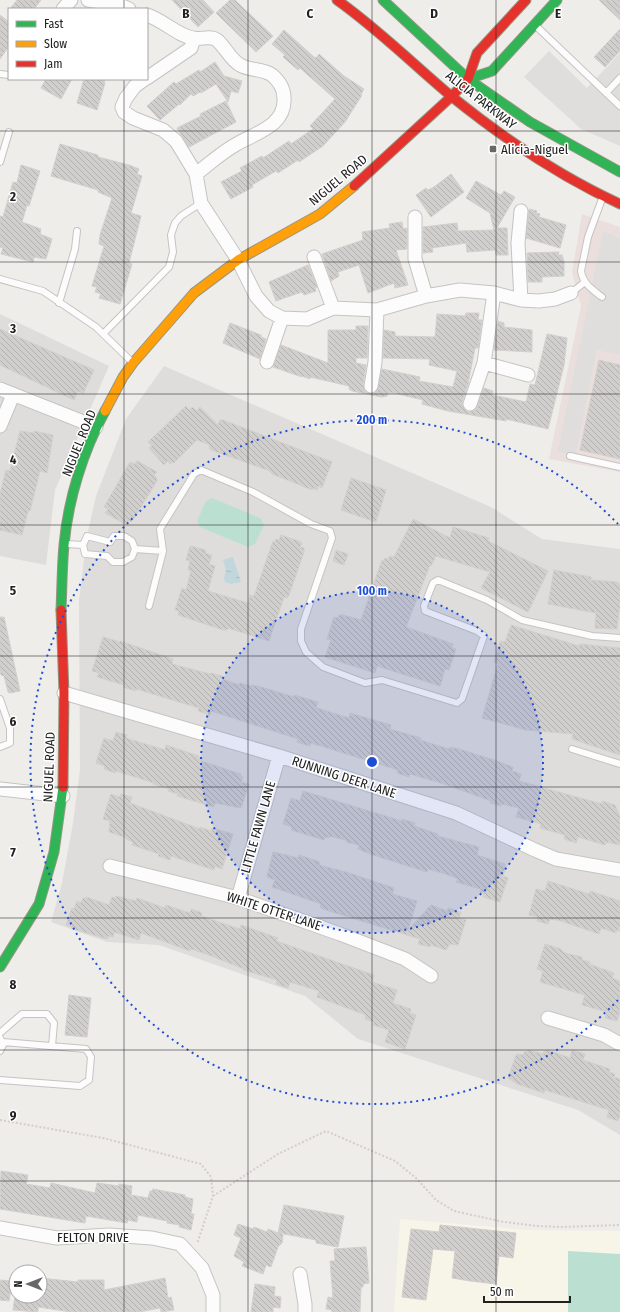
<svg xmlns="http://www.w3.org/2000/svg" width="620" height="1312" font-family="'Fira Sans Condensed',sans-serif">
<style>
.residential{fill:#dedddb}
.commercial{fill:#eadfdd}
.education{fill:#f6f5e8}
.pitch{fill:#bbe0d1}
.parking{fill:#dfdedd}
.water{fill:url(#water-ripples)}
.building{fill:url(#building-back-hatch);stroke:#d2cfcc}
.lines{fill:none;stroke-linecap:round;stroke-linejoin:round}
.lane-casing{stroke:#c5c4c2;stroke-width:8}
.street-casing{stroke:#c5c4c2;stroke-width:15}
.fast-casing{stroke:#959784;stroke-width:11}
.slow-casing{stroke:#959784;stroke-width:11}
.jam-casing{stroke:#959784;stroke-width:11}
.path{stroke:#d6ccca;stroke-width:2;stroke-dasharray:2 2;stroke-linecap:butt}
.lane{stroke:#fdfcfc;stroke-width:6}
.street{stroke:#fdfcfc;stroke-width:13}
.fast{stroke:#30b455;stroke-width:9}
.slow{stroke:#ff9f0a;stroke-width:9}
.jam{stroke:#e5322d;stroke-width:9}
.grid{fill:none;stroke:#212121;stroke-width:1;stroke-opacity:0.55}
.ring{fill:none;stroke:#1d4ed8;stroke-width:2;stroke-dasharray:2 4}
.poi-dot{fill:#696867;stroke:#fff;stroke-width:1.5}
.labels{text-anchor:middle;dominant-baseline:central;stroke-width:3;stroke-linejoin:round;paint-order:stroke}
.street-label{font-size:13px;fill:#212121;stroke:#fff}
.poi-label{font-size:13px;fill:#212121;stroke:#fff;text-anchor:start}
.grid-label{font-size:13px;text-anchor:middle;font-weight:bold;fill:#212121;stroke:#fff;stroke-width:3;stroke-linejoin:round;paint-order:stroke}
.centre{fill:#1d4ed8;stroke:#fff;stroke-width:2}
.ring-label{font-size:12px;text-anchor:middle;font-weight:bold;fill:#1d4ed8;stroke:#fff;stroke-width:3;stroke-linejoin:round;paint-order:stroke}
</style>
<defs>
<pattern id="water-ripples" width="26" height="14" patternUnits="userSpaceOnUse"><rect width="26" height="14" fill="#c2d7dd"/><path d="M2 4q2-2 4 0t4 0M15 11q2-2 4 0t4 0" fill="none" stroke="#a6b8bd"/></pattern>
<pattern id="building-back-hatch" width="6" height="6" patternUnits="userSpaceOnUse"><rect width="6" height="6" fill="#d1cfcd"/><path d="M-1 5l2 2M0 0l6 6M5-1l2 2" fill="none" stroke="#b3b1b0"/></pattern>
</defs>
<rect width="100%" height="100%" fill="#efedea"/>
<path class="residential" d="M0,314L109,366L55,490L46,565L0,556Z
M164,366L491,507L542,539L620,549V1135L578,1110L358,1039L305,996L159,945L107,942L51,922L62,883L73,823L80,770L79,600L87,536L96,496L126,419Z"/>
<path class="commercial" d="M582,214L620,227V472L549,459L581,306L572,272Z"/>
<path class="education" d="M400,1219L526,1230L620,1231V1312H394Z"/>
<path class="pitch" d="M212,498L260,518L264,525L255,544L248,547L200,527L197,521L206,501Z
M568,1251L620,1254V1312H568Z"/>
<path class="parking" d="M549,51L587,88L620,53V146L581,129L524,77Z
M603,231L620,239V355L597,350L575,456L558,451Z"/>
<path class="water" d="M233,557L241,582L231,584L225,582L224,578L226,570L223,560Z"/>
<path class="building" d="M17,0H41L34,9H10Z
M172,0H203L214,12L198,27Z
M230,0H235L273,36L256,52L216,13Z
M599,0H620V20Z
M0,15L9,22V46L0,59Z
M620,29V51L605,67L594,57Z
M284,30L314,57L316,58L319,54L344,76L364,89L361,94L362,95L345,122L323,146L299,162L298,160L278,173L276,171L252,185L253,187L231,199L221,182L242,171L240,168L262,156L263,158L289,141L291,144L313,129L310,126L335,99L300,68L298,70L283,57L285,55L272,44Z
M215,62L224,76L242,81L238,93L231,91L228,102L216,84L201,93L200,92L193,96L191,94L180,105L179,104L160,120L147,106L174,82L176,84L199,70L200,72Z
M46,79H72L61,99L41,88Z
M84,79H105L104,82L105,83L97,110L77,103Z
M226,101L236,122L189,147L177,128L201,116L200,114Z
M60,144L98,155V157L129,165L139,169L137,174L142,176L131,213L141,216L129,263L132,264L120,304L99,298L101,294L95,292L97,287L92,286L104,246L99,244L100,235L112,198L98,192V190L51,176Z
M21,165L40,171L29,206L27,205L22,222L41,229L40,234L52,239L46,259L34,257L33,262L1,254L3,248L0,247V216L3,217L13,182L17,183Z
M451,174L464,192L431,217L416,195L426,188L428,190L434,187Z
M476,181L501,195L504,191L515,197L497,228H507L508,255H496L495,250L467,252L466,243L432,248L433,252L423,253V227L457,223L458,231L494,230L490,213L466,198Z
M529,209L537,211L536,213L540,214L539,217L566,225L560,248L526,238Z
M402,222L403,229L407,228V249L396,250L408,285L395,288L394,283L368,293L359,265L338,272L339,276L331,281L322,254L363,240L362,232L390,228L389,224Z
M559,252L558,255H562L564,262V276L542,277V282H528L527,253Z
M308,265L317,287L315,288L316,291L304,295L302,292L296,294L276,301L269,282Z
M466,313H479L478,320H482L478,348H475L468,384L462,402L464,409L468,412L476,410L484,388L493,391L492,395L526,402L530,384L535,385L547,334L567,338L564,365L548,429L506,419V421L448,411L422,404L423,400L394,393H388L387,396L382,397L352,391L349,389V386L310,377V379L302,376V377L273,367L281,345L328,363V330H356V326H368L367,358H356V363L366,365L363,385L366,392L373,394L377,391L382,369L420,377L419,381L453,387L457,371L429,365L430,359L383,358L384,330L395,332V336L435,337L437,314L465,316Z
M498,321L504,323V327L532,330V352L494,350Z
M230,323L261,335V337L266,339L260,359L223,343Z
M0,329L94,370L83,394L78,391L74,400L0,365Z
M599,360L620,365V459L580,450Z
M186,406L189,410L192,407L197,411L200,407L218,425L220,420H223L332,462L322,488L318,486L317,490L313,488L312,490L300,485L272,474L270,471L211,450L209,448L210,445L197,440L174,463L172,462L170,464L168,461L164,465L149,448L152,446L148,442Z
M20,431L34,433V431L53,435L47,473L40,471L30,511H28L22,535L0,530V494L6,470L10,471Z
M137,461L157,472L154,475L157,478V481L133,520L130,522L127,521L125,524L105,513L108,509L104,507L130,462L135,464Z
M351,478L386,490L376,522L341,510Z
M413,519L450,538L453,527L489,538L488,541L548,571L528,612L481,588L490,572L436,556L431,566L430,565L406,627L453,644L452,648L456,649L449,670L445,669L440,686L377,666L375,673L325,657L331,640L327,639L334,617L338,618L339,615H343L361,620L382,560L384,561L385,558L388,559L390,556L394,557Z
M281,535L299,541L302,543L300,547L304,548V552L289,595L287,598L284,597L269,641L228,628L227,630H223L178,615L179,611L175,610L182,588L186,590L191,571L188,570L190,561L186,560L190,546L206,550L205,553L212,555L209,564L215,566L208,591L248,603L250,595L254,596L273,541L275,542L276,539L279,540Z
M336,550L348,554L344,565L333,561Z
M554,570L591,577V580L617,582L620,584V611H619L617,629L595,628L596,613L548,604Z
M0,617H4L20,691L10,693L8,692L4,676L1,675L0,671Z
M511,625L579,646L580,644L620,648V755L572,739L573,734L526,730L482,718L498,664L494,662L500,641L505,642Z
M103,637L120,642V641L173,659L172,664L210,674L211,673L222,676V679L239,685L240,683L251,686V685L261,687L294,697V695L318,702L316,707L320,709L349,718L350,713L391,725L390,729L421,738L420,740L449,749L450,747L459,749L497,761L513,767L512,771L521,774L519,781L602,804V801L615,805L620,816V845L606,842L605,845L578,837L576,843L564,839L565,835L540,828L541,824L516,817L519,808L502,804L501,806L490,803L491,801L444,784L410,774L409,777L397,773L398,770L311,743L310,746L303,744L297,742L298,739L211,711L210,715L198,711L199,708L136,689V691L123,687L124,685L97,677L99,673L92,671Z
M116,732L127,735L126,738L165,750L166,745L199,756L198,757L202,758L201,761L241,774L240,776L243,777L241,782L249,784L241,808L215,803L214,807L177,796L178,794L168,791L169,789L153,784L154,783L116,771L115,773L104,769L105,766L96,763L104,738L113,741Z
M303,791L402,821V819L412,822L415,823L414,826L438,834V836L479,847L477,855L505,864L504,867H506L503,876L508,878L500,902L483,897L484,894L480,892L481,889L456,882L458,879L446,874L428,869L427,872L373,855L358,849L359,845L346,842V840L329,836V838L325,837L324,840L291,830L292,827L283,824L291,798L300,801Z
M111,794L120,797L121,794L132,797L130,803L200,829V827L211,831L212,828L233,834L222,869L215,866L214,870L171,856L170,860L158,856L159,854L132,845L133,842L126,839L127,838L109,832L110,821L103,819Z
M273,852L298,858L299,855L320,862L319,865L349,873L394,888L392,894L417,901L408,930L431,905L447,911L448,908L461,912L459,918L466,920L458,945L450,944L446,950L431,945L430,947L418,944L420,939L323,909L320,907L321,904L272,887L275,880L267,877Z
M548,881L589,894L590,891L620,901V931L617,930L616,933L601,928L599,934L561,921L550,919L548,924L537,921L538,917L529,915L536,889L545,891Z
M116,896L136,901L137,898L165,908L166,905L190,913L191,909L200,912L202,913L201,916L240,929L241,925L244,926L278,938L276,941L374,975L372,982L397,990L393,1003L411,1009L410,1013L416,1015L405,1049L385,1042L389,1030L373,1025L374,1022L365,1019L366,1015L317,997L319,991L290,982L288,988L276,984L277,980L243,970L244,969L209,955L191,949L190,951L141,933L139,940L114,932L113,937L109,936L107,939L73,929L74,928L66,925L72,908L74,909L77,901L81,903L83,898L85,899L86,897L109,905L112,897L115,898Z
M545,944L561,949V950L565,953L582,957V960L590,962L589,964L614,973L612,978L620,981V1011L617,1021L605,1018L607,1012L582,1005L585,995L540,982L543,971L537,969Z
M69,995L91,998L87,1037L65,1035Z
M528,1050L543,1054L544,1051L548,1050L570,1058L572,1050L585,1054L583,1060L610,1069L609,1072L615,1074L614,1077L620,1079V1116L618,1121L607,1117L609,1110L545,1090L544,1093L517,1084L508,1078L516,1055L518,1054L523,1055L525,1051L527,1052Z
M1,1171L28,1175L26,1184L50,1188L51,1183L95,1193L97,1183L119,1186V1184L132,1186L131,1195L148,1198L150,1191H152L153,1189L185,1195V1197L193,1199L191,1214H194L191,1230L179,1227L180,1225L167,1223V1221L138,1215L137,1222L128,1220L127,1223L86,1216L85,1223L0,1209Z
M284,1205L344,1216L338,1247L316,1243V1240L279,1233L283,1235L282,1243L278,1247L271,1267L266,1265L263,1274L242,1266L244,1262L234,1256L241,1238L234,1235L238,1224L253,1229L254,1227L267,1232L268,1229L278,1233Z
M440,1225L516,1233L513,1258L499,1256L496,1284L470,1281L452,1278L455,1251L433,1249L426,1300L402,1297L411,1229L439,1232Z
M366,1247L369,1283L363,1284V1287H361L360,1312H332V1310L326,1309L328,1297L333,1298L330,1261H335L334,1249Z
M40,1278L78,1282V1280H104V1290L165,1278L168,1298L171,1297L174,1310L161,1312L160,1308L139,1312H71L38,1307V1312L13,1310L15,1296H40Z
M0,1280L12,1281L9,1301L0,1300Z
M255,1284L275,1287L274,1296L281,1297L280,1308L273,1307V1312H251Z"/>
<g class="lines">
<g class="lane-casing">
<path id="lane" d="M536,26L620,106
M0,74L9,75
M606,93L620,78
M0,162L9,132
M602,199L588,237L581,271C583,284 593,290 602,297
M0,279L43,291L96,327L132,362
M571,293L585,282
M59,303L75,249L77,231
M103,334L169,267L173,252L171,235L175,223L181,216L201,203
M570,456L620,467
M87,536L110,542L114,536H124L132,541L135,549L132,557L123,562H113L107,556L85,554L83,545Z
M66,544L83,545
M135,549L163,551L149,606
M163,551L160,529L194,474L201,470L253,492L311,524L330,531L332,538L301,629V641L306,652L323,667L365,683L382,680L457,703L462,699L484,636L477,631L425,611L424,606L433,583L438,580L487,600L522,620L592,636L620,638
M0,699L10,728V743L0,747
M572,749L620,764
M0,1033L22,1014H47L54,1023L52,1046
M0,1038L3,1045L0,1051
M0,1080L80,1086L89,1080L91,1057L86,1049L3,1042"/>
</g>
<g class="street-casing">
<path id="street" d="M88,0L120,5L129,9
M63,9L71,0
M147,15C163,20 178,36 193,38C201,40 210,35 217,40C225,47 231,60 240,65C250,71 262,68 272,75C279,81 284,88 284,98C286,126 255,133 235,145C221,153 209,164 196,174
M147,78L191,48L194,38
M145,79L135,86L126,98L122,107L124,112L133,118L163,130L176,141L196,174L201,203L238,260L256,296L269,311L282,318L307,319L333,308L377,310L426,296L460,290L494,293L521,300L539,301L555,299L571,293
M521,211L518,243L521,300
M415,217V259L426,296
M314,257L333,308
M267,362L282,318
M484,363L528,375
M371,386L375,362L377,310
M0,389L96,427
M470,404L484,363L494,293
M0,426L13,395
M64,693L279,756L456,813L535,850L556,859L620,870
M0,789L63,796
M110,866L238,898L340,934L405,959L431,976
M238,898L279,756
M548,1018L604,1035L620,1044
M0,1228L57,1238L109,1235L152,1238L180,1244L202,1268L213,1295V1312
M300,1274L305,1304V1312"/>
</g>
<g class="fast-casing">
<path id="fast" d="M383,0L468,79L530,122L620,172
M468,79L492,71L557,0
M61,610C62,588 62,566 64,545C68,500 83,451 105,411
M0,967L39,904L54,852L63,787"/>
</g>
<g class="slow-casing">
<path id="slow" d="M105,411L123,377L133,363L194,293L238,260L320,214L354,186"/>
</g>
<g class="jam-casing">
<path id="jam" d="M337,0C378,29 413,64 451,96C503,138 559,176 620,204
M354,186L452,96L468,79L477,53L526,0
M61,610L64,693L63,787"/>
</g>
<path class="path" d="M0,1120L103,1138L201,1164L211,1177L213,1196L197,1244
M213,1196L278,1154L326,1131L395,1161L416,1178L436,1200L454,1211L504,1222L538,1226L561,1227L620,1225"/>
<use href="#lane" class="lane"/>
<use href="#street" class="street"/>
<use href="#fast" class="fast"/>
<use href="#slow" class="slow"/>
<use href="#jam" class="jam"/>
</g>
<path class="grid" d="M124,0V9M248,0V1312M372,0V1312M496,0V1312M124,79V1312M0,131H620M0,262H620M0,394H620M0,525H620M0,656H620M0,787H620M0,918H620M0,1050H620M0,1181H620"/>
<circle cx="372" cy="762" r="171" fill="#1d4ed8" fill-opacity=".12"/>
<g class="ring">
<circle cx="372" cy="762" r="171"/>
<path d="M618 1000A342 342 0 1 1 618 524"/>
</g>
<rect class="poi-dot" x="489" y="145" width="8" height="8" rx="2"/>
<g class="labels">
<g class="street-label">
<text transform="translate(481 100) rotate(38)">ALICIA PARKWAY</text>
<text transform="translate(338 180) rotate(-40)">NIGUEL ROAD</text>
<text transform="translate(79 443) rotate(-68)">NIGUEL ROAD</text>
<text transform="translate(49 767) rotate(-88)">NIGUEL ROAD</text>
<text transform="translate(344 777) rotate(18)">RUNNING DEER LANE</text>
<text transform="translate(258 827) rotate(-74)">LITTLE FAWN LANE</text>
<text transform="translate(274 911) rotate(18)">WHITE OTTER LANE</text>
<text x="93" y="1237">FELTON DRIVE</text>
</g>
<g class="poi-label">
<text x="501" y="149">Alicia-Niguel</text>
</g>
</g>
<g class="grid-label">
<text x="186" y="18">B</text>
<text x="310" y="18">C</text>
<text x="434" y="18">D</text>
<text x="558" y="18">E</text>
<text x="13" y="201">2</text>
<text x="13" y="333">3</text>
<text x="13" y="464">4</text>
<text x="13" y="595">5</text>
<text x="13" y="726">6</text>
<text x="13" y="857">7</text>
<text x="13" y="989">8</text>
<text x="13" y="1120">9</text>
</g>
<circle cx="372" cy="762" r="6" class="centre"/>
<g class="ring-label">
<text x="372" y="424">200 m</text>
<text x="372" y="595">100 m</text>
</g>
<rect x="8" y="8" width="140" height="72" fill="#ffffff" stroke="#a6a6a6"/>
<rect x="16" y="21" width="20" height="6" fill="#30b455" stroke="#a6a6a6"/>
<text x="44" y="28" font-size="12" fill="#212121">Fast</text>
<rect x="16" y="41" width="20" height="6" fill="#ff9f0a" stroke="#a6a6a6"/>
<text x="44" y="48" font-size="12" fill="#212121">Slow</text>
<rect x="16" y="61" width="20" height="6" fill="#e5322d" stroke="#a6a6a6"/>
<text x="44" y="68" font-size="12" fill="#212121">Jam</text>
<g transform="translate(28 1284) rotate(270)"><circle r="19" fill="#ffffff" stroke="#a6a6a6"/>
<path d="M0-3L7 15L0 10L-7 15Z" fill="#696867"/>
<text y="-6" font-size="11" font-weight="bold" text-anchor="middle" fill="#212121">N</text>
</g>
<path d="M484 1296v6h86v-6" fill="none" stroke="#212121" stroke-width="2"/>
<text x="490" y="1296" font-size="12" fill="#212121" stroke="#ffffff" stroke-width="3" paint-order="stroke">50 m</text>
</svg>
